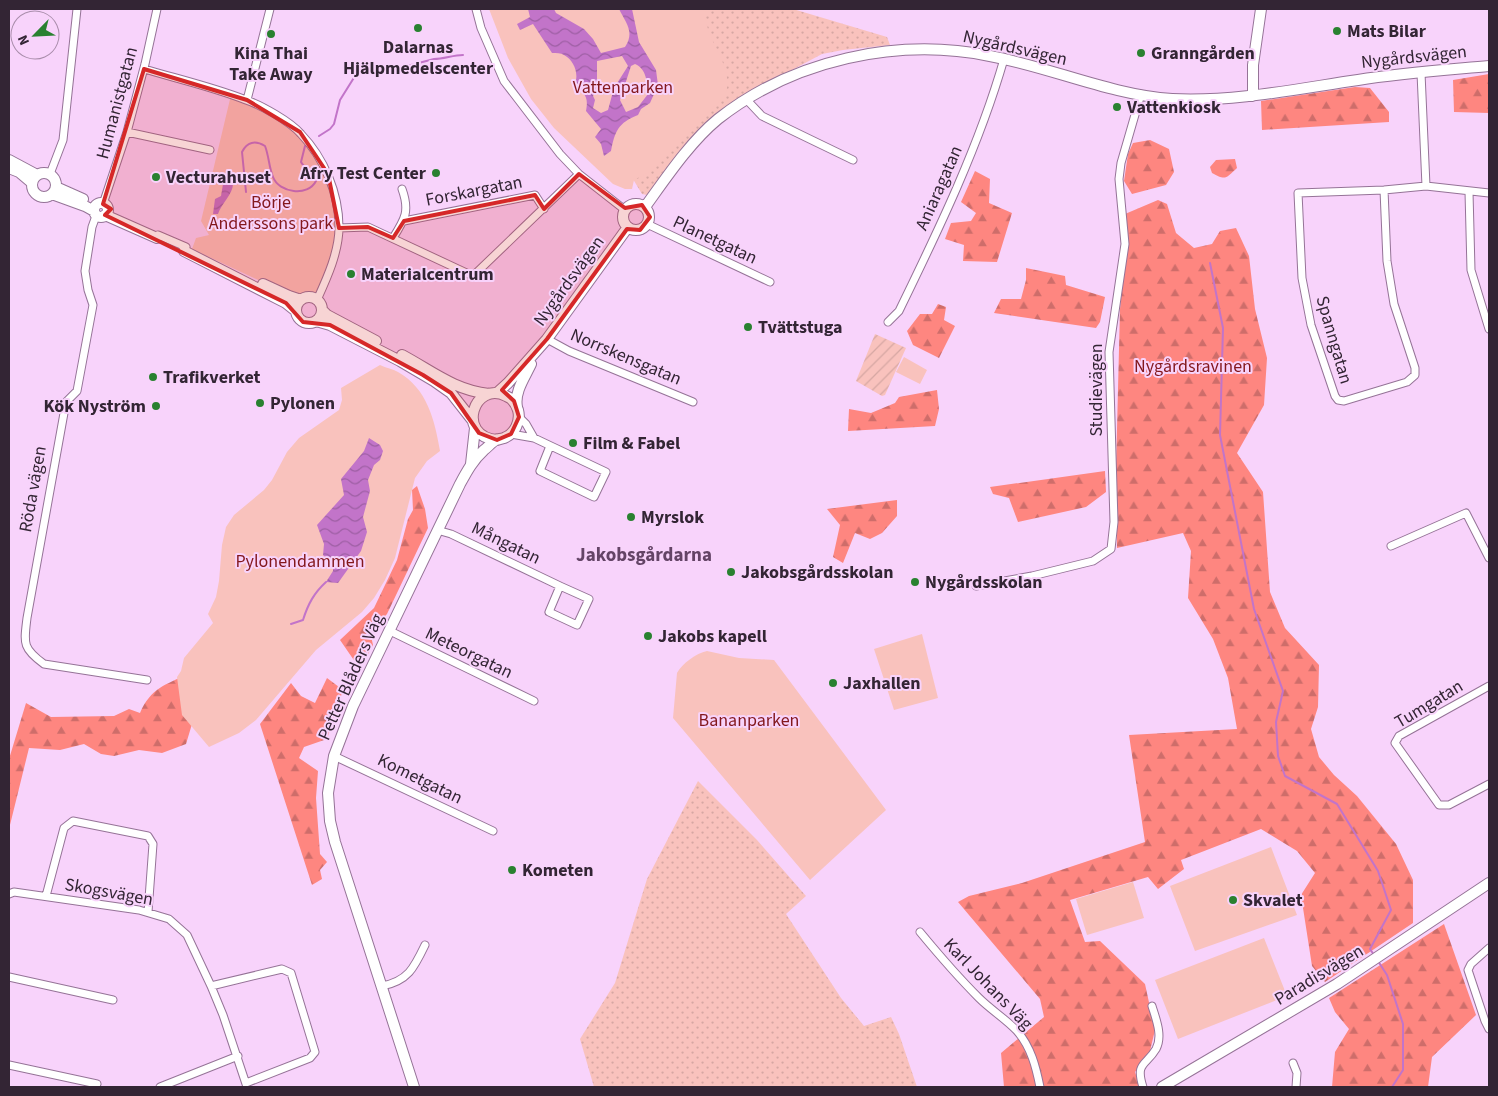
<svg xmlns="http://www.w3.org/2000/svg" width="1498" height="1096" font-family="'Source Sans 3',sans-serif">
<style>
.grass{fill:url(#grass-dots)}
.forest{fill:url(#forest-firs)}
.park{fill:#f9c2bd}
.garden{fill:url(#garden-furrows)}
.water{fill:url(#water-waves);fill-rule:evenodd}
.lines{fill:none;stroke-linecap:round;stroke-linejoin:round}
.stream{stroke:#c274c9;stroke-width:2}
.street-casing{stroke:#957397;stroke-width:9}
.secondary-casing{stroke:#957397;stroke-width:12}
.street{stroke:#fff;stroke-width:7}
.secondary{stroke:#fff;stroke-width:10}
.marked{fill:#d62828;fill-opacity:0.2;stroke:#d62828;stroke-width:4;stroke-linejoin:round}
.poi-dot{fill:#298130;stroke:#f8d3fb;stroke-width:2}
.labels{text-anchor:middle;dominant-baseline:central;stroke-width:4;stroke-linejoin:round;paint-order:stroke}
.poi-label{font-size:18px;font-weight:bold;fill:#332534;stroke:#f8d3fb;text-anchor:start}
.street-label{font-size:18px;fill:#332534;stroke:#f8d3fb}
.park-label{font-size:18px;fill:#83181d;stroke:#f8d3fb}
.neighbourhood-label{font-size:19px;font-weight:bold;fill:#644466;stroke:#f8d3fb}
</style>
<defs>
<pattern id="grass-dots" width="8" height="8" patternUnits="userSpaceOnUse" patternTransform="scale(1.25)"><rect width="8" height="8" fill="#f9c2bd"/><path d="M2 2h.1M6 6h.1" fill="none" stroke="#d6a7a3" stroke-width="1.8" stroke-linecap="round"/></pattern>
<pattern id="forest-firs" width="22" height="20" patternUnits="userSpaceOnUse" patternTransform="scale(1.25)"><rect width="22" height="20" fill="#fe8680"/><path d="M5 1l3.5 6h-7zM16 11l3.5 6h-7z" fill="#ce6d6a"/></pattern>
<pattern id="garden-furrows" width="10" height="10" patternUnits="userSpaceOnUse" patternTransform="scale(1.25)"><rect width="10" height="10" fill="#f9c2bd"/><path d="M-1 1l2-2M0 10L10 0M9 11l2-2" fill="none" stroke="#d6a7a3"/></pattern>
<pattern id="water-waves" width="16" height="10" patternUnits="userSpaceOnUse" patternTransform="scale(1.25)"><rect width="16" height="10" fill="#c274c9"/><path d="M0 5q4-4 8 0t8 0" fill="none" stroke="#9e5fa4"/></pattern>
</defs>
<rect width="100%" height="100%" fill="#f8d3fb"/>
<path class="grass" d="M632,9H793L887,37L890,45L843,50L822,54L743,96L668,169L647,195L642,194L622,161Z
M698,781L757,840L806,896L786,914L841,998L864,1026L891,1017L899,1034L917,1087H594L580,1039L615,983L647,879Z"/>
<path class="forest" d="M1489,74V113L1454,112L1453,80Z
M1355,87L1370,88L1389,112V122L1262,130L1261,101Z
M1150,140L1169,149L1174,172L1166,185L1132,194L1124,181L1128,154L1133,143Z
M1235,159L1237,168C1226,178 1226,181 1212,173L1210,167L1216,160Z
M975,171L990,179L989,203L1012,213L997,262L963,261L964,245L945,239L951,223L971,221L976,213L961,202Z
M1158,200L1167,204L1176,233L1194,248L1212,244L1220,231L1236,228L1249,256L1255,309L1267,358L1264,405L1237,453L1263,492L1270,592L1285,628L1319,665L1318,707L1311,729L1319,757L1334,775L1357,796L1396,844L1413,880V923L1325,982L1312,966L1301,895L1315,873L1297,851L1261,829L1181,860L1184,869L1158,889L1148,877L1070,900L1085,942L1100,941L1145,984L1155,1030L1150,1051L1135,1072L1140,1087H1004L1001,1053L1044,1017L1040,999L958,902L969,896L1022,883L1145,842L1129,735L1237,729L1228,678L1213,639L1188,598L1191,551L1183,533L1117,548L1116,469L1120,309L1127,240L1125,214Z
M1026,268L1065,276L1066,285L1105,297L1100,322L1096,328L994,313L1001,299H1021L1026,280Z
M938,304L946,307L944,320L955,326L939,358L913,345L907,331L920,314H932Z
M937,390L939,409L935,426L848,431L849,409L871,413L895,403L899,397Z
M1105,471L1106,492L1086,507L1018,522L1009,498L993,494L990,487Z
M417,486L425,509L428,528L387,614L375,627L371,636L373,645L360,669L340,640L374,608L386,583L397,560L408,519L413,510L412,490Z
M897,500V516L882,533L870,539L855,533L843,563L833,557L840,525L827,509Z
M188,674L192,724L186,744L162,753L139,750L114,756L101,754L84,744L60,750L29,748L9,829V759L26,703L51,717L114,716L129,709L140,713C151,688 165,685 188,674Z
M327,678L343,690L327,739L304,747L299,758L318,771L316,798L320,854L327,862L320,870L322,879L312,885L260,724L291,683L301,696L315,703Z
M1444,924L1476,1015L1432,1057L1428,1087H1332L1335,1052L1349,1029L1335,1012L1329,998Z"/>
<path class="park" d="M489,9H706C701,38 737,66 725,95L653,170L634,180L632,189H625L613,184L554,128L531,99L508,58Z
M231,95L247,100L300,132L328,174L339,228L317,300L308,297L301,300L192,249L196,238L209,235L201,221Z
M904,357L927,370L920,384L896,372Z
M380,365C386,368 393,369 398,372C427,388 435,421 440,451L427,461L415,478L395,558L385,580L374,598L362,612L316,650L256,720L239,733L209,747L182,715L177,677L181,671L184,658L213,623L208,614L216,597L219,581L222,545L226,527L234,515L264,490L272,480L287,452L299,438L339,410L342,400L341,388Z
M922,634L938,698L894,710L874,649Z
M707,651L739,658L774,660L886,810L810,880L673,718L677,673C682,664 696,653 707,651Z
M1271,847L1297,915L1195,951L1170,886Z
M1133,882L1144,918L1087,935L1076,899Z
M1264,938L1287,996L1178,1039L1155,980Z"/>
<path class="garden" d="M875,334L906,348L885,395L882,396L856,381Z"/>
<path class="water" d="M528,9H554L556,13L584,29L593,39L601,53L625,47C635,32 626,23 619,9H632L639,42L656,70L658,85L650,103L641,109L638,115C618,123 615,131 611,151L604,156L601,144L595,137L601,129L586,111C589,95 584,95 575,83C579,74 574,60 564,55C561,53 556,53 552,53L533,24L520,30L517,24L530,17ZM622,56L628,66L614,88L608,110L601,113L593,108L595,100L593,96L597,87V61ZM635,64C647,69 647,83 648,94L638,107L626,112L620,100L631,66Z
M230,175C240,189 222,201 218,214H213L215,199L221,196L224,178Z
M369,438L380,445L383,451L380,460L374,465L368,480L370,491L363,517L367,532L361,551L338,583L326,582L333,571V565L323,555L324,544L317,525L344,495L341,479L364,451Z"/>
<g class="lines">
<path class="stream" d="M319,136L330,129L334,124L340,100L355,76L363,71H388L434,59C444,59 453,55 463,55
M246,192L242,152C247,142 255,140 265,146C269,156 269,168 273,177C279,193 308,197 316,181C312,172 305,169 301,162L305,146
M1210,263L1223,328L1220,435L1254,609L1283,691L1276,722L1278,756L1285,776L1337,804L1378,871L1391,910L1370,949L1374,955
M291,624L303,620C308,604 314,593 326,582
M1378,961L1387,975L1403,1024V1070L1392,1087"/>
<g class="street-casing">
<path id="street" d="M476,9L481,28L504,81L560,154L579,174L625,210
M144,69C178,79 213,87 246,100C261,105 291,122 301,134C324,158 339,193 339,227C339,252 327,278 317,300
M1421,73L1426,186
M746,99L762,116L853,160
M247,100L270,9
M127,132L210,150
M50,174L63,140L77,9
M1384,190L1387,261L1394,304L1415,368V375L1407,382L1344,401L1338,400L1335,396L1311,325L1302,278L1298,193L1384,190L1426,186L1489,193
M1469,192L1471,270L1489,329
M103,204L127,132L145,64L157,9
M96,216L92,227L85,271L88,290L93,305L77,391L66,402L27,618C24,643 22,648 44,664L147,680
M404,221L535,195L544,209
M647,224L770,282
M339,228L368,227L473,276L579,174
M158,235L186,247
M393,238C405,219 410,211 402,189
M888,322L899,311C939,229 979,146 1004,59
M547,339L569,351L693,402
M519,417L526,424L534,438
M511,434L534,438L606,472L594,497L540,471L550,446
M437,530L451,534L560,586L549,612L577,625L589,599L560,586
M1391,546L1466,513L1489,558
M976,586L1032,576L1093,561L1111,549L1114,522L1109,352L1125,244L1119,179L1121,163L1141,94
M390,631L534,701
M1489,686L1399,736L1395,743L1439,805H1449L1489,784
M334,756L493,831
M9,894L14,892L139,910L169,919L187,935L211,986L223,1015L247,1087
M46,896L64,828L73,821L148,836L153,844L148,912
M920,932C939,955 958,977 979,998C991,1010 1006,1019 1017,1031C1031,1047 1036,1067 1040,1087
M1489,948L1471,964L1468,970L1485,1021L1489,1029
M9,977L113,1000
M211,986L282,969L291,973L315,1052L310,1058L246,1083
M382,986C408,981 414,968 425,945
M1293,1063L1297,1073L1296,1087
M9,1065L97,1084
M160,1087L238,1056
M1143,1087C1135,1062 1146,1066 1156,1049C1163,1036 1156,1019 1152,1006"/>
</g>
<g class="secondary-casing">
<path id="secondary" d="M1253,96V65L1261,9
M9,160L37,175
M9,168L19,172L32,183
M32 185a12 12 0 1 1 24 0a12 12 0 1 1-24 0Z
M56,187L83,199
M52,194L85,206L94,211
M94 210a7 7 0 1 1 14 0a7 7 0 1 1-14 0Z
M623 217a13 13 0 1 1 26 0a13 13 0 1 1-26 0Z
M645,207C666,178 690,142 718,119C793,60 897,37 990,56C1050,67 1111,95 1172,99C1235,102 1296,89 1358,80C1401,73 1445,70 1489,66
M105,215L157,238
M184,251L286,303L296,311
M263,284L289,296L301,300
M296 310a13 13 0 1 1 26 0a13 13 0 1 1-26 0Z
M322,310L327,315L376,341
M316,321L330,325L400,361L434,381L451,393L473,421
M402,355C432,371 454,390 489,394
M497,393L508,383L547,339L628,227
M517,407C514,392 525,377 531,364
M471,464L475,428
M414,1087L335,842L330,821L328,793L334,756L353,706L460,484C467,471 473,460 484,450C488,447 492,442 496,440C499,439 501,439 504,438C515,434 521,421 518,410C516,404 512,398 506,396C474,380 455,436 497,440
M1162,1087L1337,984L1489,883"/>
</g>
<use href="#street" class="street"/>
<use href="#secondary" class="secondary"/>
</g>
<path class="marked" d="M144,69L247,100L300,132L328,174L339,228L368,227L393,238L404,221L535,195L544,209L579,174L625,208L642,205L650,217L640,230L627,229L547,339L502,390L514,401L519,417L511,434L497,440L479,433L451,393L423,375L330,325L303,322L286,303L105,215L111,209L103,204Z"/>
<g class="poi-dot">
<circle cx="418" cy="28" r="5"/>
<circle cx="1337" cy="31" r="5"/>
<circle cx="271" cy="34" r="5"/>
<circle cx="1141" cy="53" r="5"/>
<circle cx="1117" cy="107" r="5"/>
<circle cx="436" cy="173" r="5"/>
<circle cx="156" cy="177" r="5"/>
<circle cx="351" cy="274" r="5"/>
<circle cx="748" cy="327" r="5"/>
<circle cx="153" cy="377" r="5"/>
<circle cx="260" cy="403" r="5"/>
<circle cx="156" cy="406" r="5"/>
<circle cx="573" cy="443" r="5"/>
<circle cx="631" cy="517" r="5"/>
<circle cx="731" cy="572" r="5"/>
<circle cx="915" cy="582" r="5"/>
<circle cx="648" cy="636" r="5"/>
<circle cx="833" cy="683" r="5"/>
<circle cx="512" cy="870" r="5"/>
<circle cx="1233" cy="900" r="5"/>
</g>
<g class="labels">
<g class="poi-label">
<text x="1347" y="31">Mats Bilar</text>
<text x="418" y="47" text-anchor="middle">Dalarnas<tspan x="418" dy="21">Hjälpmedelscenter</tspan></text>
<text x="271" y="53" text-anchor="middle">Kina Thai<tspan x="271" dy="21">Take Away</tspan></text>
<text x="1151" y="53">Granngården</text>
<text x="1127" y="107">Vattenkiosk</text>
<text x="426" y="173" text-anchor="end">Afry Test Center</text>
<text x="166" y="177">Vecturahuset</text>
<text x="361" y="274">Materialcentrum</text>
<text x="758" y="327">Tvättstuga</text>
<text x="163" y="377">Trafikverket</text>
<text x="270" y="403">Pylonen</text>
<text x="146" y="406" text-anchor="end">Kök Nyström</text>
<text x="583" y="443">Film &amp; Fabel</text>
<text x="641" y="517">Myrslok</text>
<text x="741" y="572">Jakobsgårdsskolan</text>
<text x="925" y="582">Nygårdsskolan</text>
<text x="658" y="636">Jakobs kapell</text>
<text x="843" y="683">Jaxhallen</text>
<text x="522" y="870">Kometen</text>
<text x="1243" y="900">Skvalet</text>
</g>
<g class="street-label">
<text transform="translate(1015 48) rotate(13)">Nygårdsvägen</text>
<text transform="translate(1414 57) rotate(-6)">Nygårdsvägen</text>
<text transform="translate(117 103) rotate(-75)">Humanistgatan</text>
<text transform="translate(939 188) rotate(-66)">Aniaragatan</text>
<text transform="translate(474 191) rotate(-11)">Forskargatan</text>
<text transform="translate(715 240) rotate(25)">Planetgatan</text>
<text transform="translate(569 281) rotate(-54)">Nygårdsvägen</text>
<text transform="translate(1334 340) rotate(74)">Spanngatan</text>
<text transform="translate(626 357) rotate(23)">Norrskensgatan</text>
<text transform="translate(1096 390) rotate(-90)">Studievägen</text>
<text transform="translate(33 489) rotate(-80)">Röda vägen</text>
<text transform="translate(506 543) rotate(26)">Mångatan</text>
<text transform="translate(469 653) rotate(26)">Meteorgatan</text>
<text transform="translate(351 677) rotate(-66)">Petter Blåders Väg</text>
<text transform="translate(1429 704) rotate(-31)">Tumgatan</text>
<text transform="translate(420 779) rotate(26)">Kometgatan</text>
<text transform="translate(109 892) rotate(10)">Skogsvägen</text>
<text transform="translate(1319 975) rotate(-31)">Paradisvägen</text>
<text transform="translate(988 984) rotate(46)">Karl Johans Väg</text>
</g>
<g class="park-label">
<text x="623" y="87">Vattenparken</text>
<text x="271" y="202">Börje<tspan x="271" dy="21">Anderssons park</tspan></text>
<text x="1193" y="366">Nygårdsravinen</text>
<text x="300" y="561">Pylonendammen</text>
<text x="749" y="720">Bananparken</text>
</g>
<g class="neighbourhood-label">
<text x="644" y="555">Jakobsgårdarna</text>
</g>
</g>
<rect width="1498" height="1096" fill="none" stroke="#332534" stroke-width="20"/>
<g transform="translate(35 35) rotate(246)"><circle r="24" fill="#f8d3fb" stroke="#a98dab"/>
<path d="M0-4L9 19L0 12L-9 19Z" fill="#298130"/>
<text y="-8" font-size="14" font-weight="bold" text-anchor="middle" fill="#332534">N</text>
</g>
</svg>
